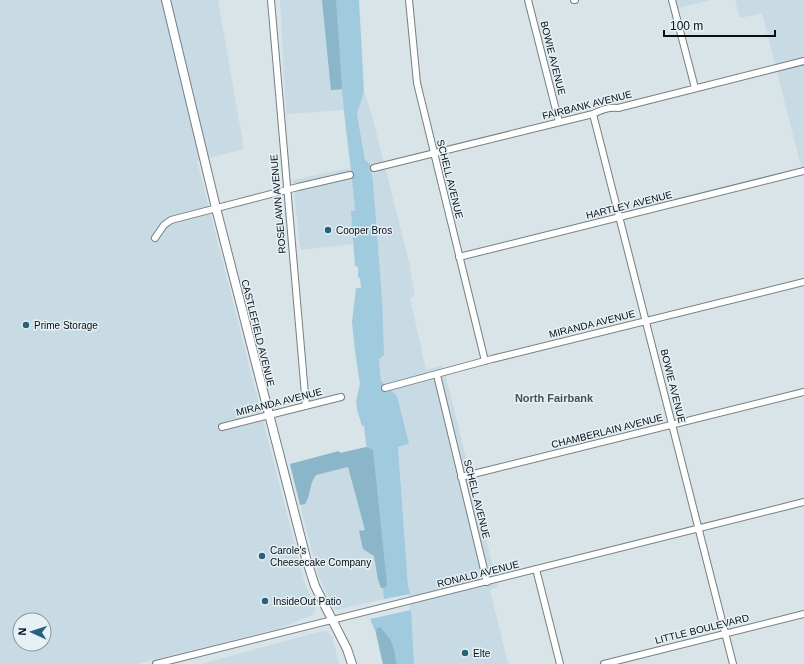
<svg xmlns="http://www.w3.org/2000/svg" width="804" height="664" font-family="Arial,sans-serif">
<style>
.built{fill:#c8dae3;fill-rule:evenodd}
.green{fill:#a0cade}
.forest{fill:#8bb6c9}
.lines{fill:none;stroke-linecap:round;stroke-linejoin:round}
.minor-casing{stroke:#757f83;stroke-width:8}
.tertiary-casing{stroke:#757f83;stroke-width:10}
.minor{stroke:#fff;stroke-width:6}
.tertiary{stroke:#fff;stroke-width:8}
.poi-dot{fill:#27627a;stroke:#e6f1f7;stroke-width:1.5}
.labels{text-anchor:middle;dominant-baseline:central;stroke-width:3;stroke-linejoin:round;paint-order:stroke}
.street-label{font-size:10px;fill:#090d0f;stroke:#e6f1f7}
.poi-label{font-size:10px;fill:#090d0f;stroke:#e6f1f7;text-anchor:start}
.neighbourhood-label{font-size:11px;font-weight:bold;fill:#475155;stroke:#e6f1f7}
</style>
<rect width="100%" height="100%" fill="#d9e4e9"/>
<path class="built" d="M0,0H218L244,149L197,161L304,581L315,608V611L312,615L281,628L136,664H0ZM20,620H44V644H20Z
M280,0H322L331,89H342L344,110L286,114Z
M668,0H710L671,10Z
M735,0H804V178L762,13L740,18Z
M364,91L373,119L410,266L415,296L410,298L426,370L443,365L498,587L490,590L508,664H414L398,446L408,444L397,396L381,381L379,359L382,299L373,181L370,164L365,160L357,114Z
M350,168L353,181L355,211H351L354,244L300,250L293,180Z
M366,447L384,599L337,610L334,608L320,580L316,567L290,464L339,451L340,453Z
M326,630L332,636L339,664H201Z"/>
<path class="green" d="M322,0H359L364,91L357,114L365,160L370,164L373,181L382,299L384,355L379,359L381,381L397,396L409,444L398,447L408,585L410,594L384,599L364,426H362L357,410L356,401L360,384L355,351L352,322L356,288H361L360,278L358,277V267L355,266L351,211H355C352,170 345,130 342,89L331,90Z
M411,610L414,664H383L376,633L370,619Z"/>
<path class="forest" d="M322,0H336L342,89L331,90Z
M366,447L373,450L387,585L385,588H381L378,580L374,556L363,549L359,531L365,530L348,467L316,475C309,484 311,495 305,504L300,505L290,464L339,451L340,453Z
M380,627C393,642 394,644 396,664H383L376,633L377,628Z"/>
<g class="lines">
<g class="minor-casing">
<path id="minor" d="M271,0L306,406
M409,0L417,83L485,361
M528,0L559,122
M574,0H575
M672,0L695,88
M593,114L733,664
M374,168L593,114C601,110 608,107 618,108L804,61
M155,238L164,225L171,220L298,187L350,175
M459,257L804,171
M437,375L487,582
M385,388L492,359L804,282
M222,427L341,397
M461,477L804,392
M536,569L560,664
M156,664L804,502
M604,664L804,614"/>
</g>
<g class="tertiary-casing">
<path id="tertiary" d="M166,0L216,208L306,558L315,586L347,649L352,664"/>
</g>
<use href="#minor" class="minor"/>
<use href="#tertiary" class="tertiary"/>
</g>
<g class="poi-dot">
<circle cx="328" cy="230" r="4"/>
<circle cx="26" cy="325" r="4"/>
<circle cx="262" cy="556" r="4"/>
<circle cx="265" cy="601" r="4"/>
<circle cx="465" cy="653" r="4"/>
</g>
<g class="labels">
<g class="street-label">
<text transform="translate(553 58) rotate(76)">BOWIE AVENUE</text>
<text transform="translate(587 105) rotate(-14)">FAIRBANK AVENUE</text>
<text transform="translate(450 179) rotate(76)">SCHELL AVENUE</text>
<text transform="translate(278 204) rotate(-95)">ROSELAWN AVENUE</text>
<text transform="translate(629 205) rotate(-14)">HARTLEY AVENUE</text>
<text transform="translate(592 324) rotate(-14)">MIRANDA AVENUE</text>
<text transform="translate(258 333) rotate(76)">CASTLEFIELD AVENUE</text>
<text transform="translate(673 386) rotate(76)">BOWIE AVENUE</text>
<text transform="translate(279 402) rotate(-14)">MIRANDA AVENUE</text>
<text transform="translate(607 431) rotate(-14)">CHAMBERLAIN AVENUE</text>
<text transform="translate(477 499) rotate(76)">SCHELL AVENUE</text>
<text transform="translate(478 574) rotate(-14)">RONALD AVENUE</text>
<text transform="translate(702 629) rotate(-14)">LITTLE BOULEVARD</text>
</g>
<g class="poi-label">
<text x="336" y="230">Cooper Bros</text>
<text x="34" y="325">Prime Storage</text>
<text x="270" y="550">Carole's<tspan x="270" dy="12">Cheesecake Company</tspan></text>
<text x="273" y="601">InsideOut Patio</text>
<text x="473" y="653">Elte</text>
</g>
<g class="neighbourhood-label">
<text x="554" y="398">North Fairbank</text>
</g>
</g>
<g transform="translate(32 632) rotate(273)"><circle r="19" fill="#e6f1f7" stroke="#8e969a"/>
<path d="M0-3L7 15L0 10L-7 15Z" fill="#27627a"/>
<text y="-6" font-size="11" font-weight="bold" text-anchor="middle" fill="#090d0f">N</text>
</g>
<path d="M664 30v6h111v-6" fill="none" stroke="#090d0f" stroke-width="2"/>
<text x="670" y="30" font-size="12" fill="#090d0f" stroke="#e6f1f7" stroke-width="3" paint-order="stroke">100 m</text>
</svg>
